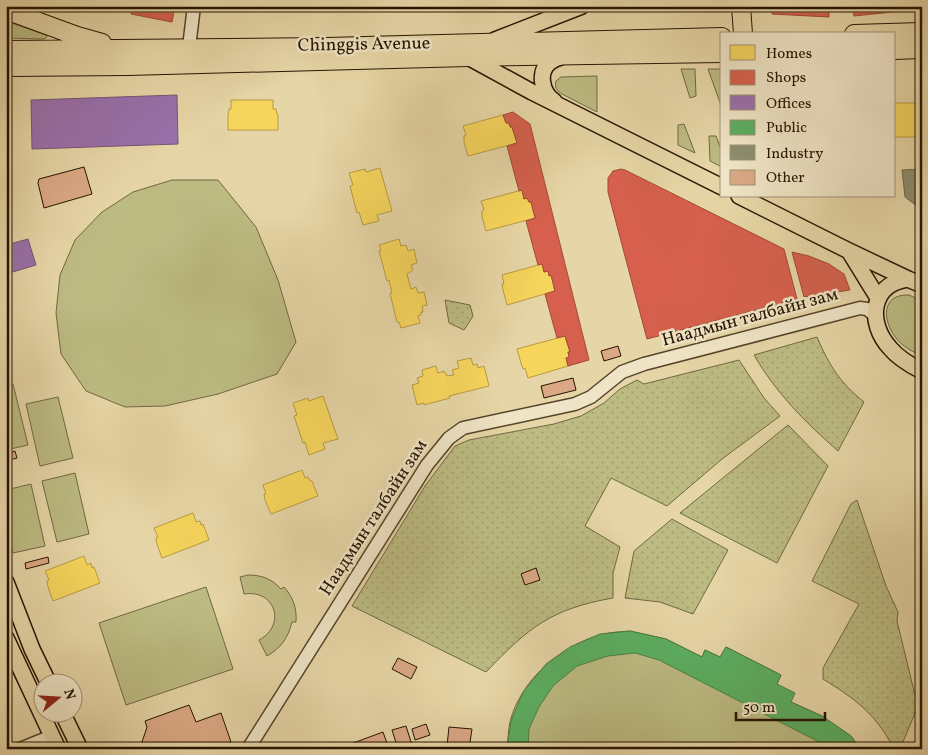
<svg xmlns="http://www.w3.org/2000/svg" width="928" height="755" font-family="Vollkorn,serif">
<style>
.grass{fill:#bcbb82;stroke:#706842}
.park{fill:url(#park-dots);stroke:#706842}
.homes{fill:#f6d55c;stroke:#b79b41}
.shops{fill:#d6604d;stroke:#a14936}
.offices{fill:#9970ab;stroke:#765478}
.public{fill:#5aae61;stroke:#4a8044}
.industry{fill:#8c8c6e;stroke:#6d684d}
.building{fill:#dba885;stroke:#251401}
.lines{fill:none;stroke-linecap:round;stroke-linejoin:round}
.minor-casing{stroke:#55442a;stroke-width:15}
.major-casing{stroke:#251401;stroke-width:18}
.highway-casing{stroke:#251401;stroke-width:20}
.minor{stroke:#efe4c5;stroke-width:12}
.major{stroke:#e6d5a6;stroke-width:15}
.highway{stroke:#e6d5a6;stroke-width:18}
.labels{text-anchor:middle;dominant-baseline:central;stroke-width:5;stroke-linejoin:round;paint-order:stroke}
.street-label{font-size:18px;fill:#251401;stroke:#efe4c5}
</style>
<defs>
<pattern id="park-dots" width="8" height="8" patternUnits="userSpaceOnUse" patternTransform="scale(1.25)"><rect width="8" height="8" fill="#bcbb82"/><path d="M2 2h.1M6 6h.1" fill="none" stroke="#a1a06e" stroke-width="1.8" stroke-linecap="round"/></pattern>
</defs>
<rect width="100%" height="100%" fill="#e6d5a6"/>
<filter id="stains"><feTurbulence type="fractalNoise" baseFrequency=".004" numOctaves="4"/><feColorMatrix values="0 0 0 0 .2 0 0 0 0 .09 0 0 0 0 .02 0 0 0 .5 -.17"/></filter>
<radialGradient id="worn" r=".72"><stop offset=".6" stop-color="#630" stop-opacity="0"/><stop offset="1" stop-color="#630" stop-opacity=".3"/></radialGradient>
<path class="grass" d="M6,21L46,35L47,37L44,39L6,38Z
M681,69H695L696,96L690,98Z
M708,69H722V108Z
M597,76V112L562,94C557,91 554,87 556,81L561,77Z
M684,124L695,153L678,145V125Z
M709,136H716L722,152V167L710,161Z
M172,180H218L256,227L278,280L296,342L277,374L218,394L165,406L125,407L86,391L61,354L56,313L60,275L75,240L102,212L133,192Z
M909,295L922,301V356C913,352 902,346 896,338C882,320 881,294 909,295Z
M13,384L28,445L6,450V385Z
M58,397L73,458L40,466L26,404Z
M75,473L89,534L57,542L42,481Z
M31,484L45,546L13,553L6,525V490Z
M248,575C262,575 272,579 281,589L284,587C293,597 297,608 296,622H292C288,638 281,648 267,656L259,640C287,625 275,589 244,594L240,577Z
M206,587L233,669L126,705L99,623Z
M630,631L666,639L702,657L705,650L720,657L726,647L781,675L777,684L791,702L822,716L851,736L860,749H507C508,740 508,731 510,722C520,681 560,646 600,635C609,632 620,632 630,631Z"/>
<path class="park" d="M445,300L470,305L473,316L464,330L449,323Z
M817,337C829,365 840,383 864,402L838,451C806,423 775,392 754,355Z
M739,360L764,398L780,416L722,459L667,506L611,478L585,526L620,547L613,573V598C551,609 529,627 486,672L352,606L425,486L455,446L469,440L554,424L581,416L604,403L620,389L637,380L644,384Z
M788,425L828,466L777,563L680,513Z
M857,500L886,586L898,612L897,621L915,695L921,699L900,749L893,747C874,712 855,699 823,679V668L859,604L812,581L851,504Z
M672,519L728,550L693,614L660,602L625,598L634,551Z"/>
<path class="homes" d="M231,100H273V109H276L277,114H278V130H228V115L229,109H231Z
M894,103H922V137H894Z
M503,115L506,123H509L510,127H512L517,143L468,156L464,142V136L466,135L463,126Z
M380,168L392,211L377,215L379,221L363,225L359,212L357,213L350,186L353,185L349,173L365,169L366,172Z
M522,190L524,199L527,198L529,202H531L535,218L486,231L482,217V211L484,210L481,201Z
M399,239L401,246L406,245L408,251L414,249L417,263L411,265L413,270L407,274L411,289L416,287L418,293L424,292L427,305L422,306L423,312H421V315L418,316L420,323L401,328L399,322H397L390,293H392L389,280L387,281L379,251H381L379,245Z
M542,264L544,272L548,271L549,276L551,275L555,291L507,305L503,290L502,284H504L502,275Z
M565,336L570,352H568L569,357L566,358L568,366L528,378L525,368L523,369L521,363L517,349Z
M471,358L473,365L477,364L478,368L484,366L489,386L449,396L450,398L424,405V403L417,405L412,385L419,383L417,378L423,376L422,370L436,366L438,373L444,371V373H446L447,376L454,375L452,370L459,368L457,361Z
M323,396L338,439L323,443L325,449L309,455L305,442L303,443L294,416L297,415L293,403L308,398L309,401Z
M302,470L305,478L308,477L310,481H312L318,496L271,514L265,500L264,494H266L263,485Z
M193,513L196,522L200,521L201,525L203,524L209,540L162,558L157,544L156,538L158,537L154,528Z
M84,556L87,565L91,563L92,568L94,567L100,583L53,601L48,587L47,581L49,580L45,571Z"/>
<path class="shops" d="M133,6H175L172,22L131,14Z
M771,6H829V17L772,14Z
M853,6H922V9L854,16Z
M513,112L530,124L589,360L568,366L566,358L569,357L568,352H570L565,336L557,338L545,294L555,291L551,275L549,276L548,271L544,272L542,264L538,265L526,221L535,218L531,202H529L527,198L524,199L522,190L519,191L507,146L517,143L512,127H510L509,123H506L503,115Z
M621,169L625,170L784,249L797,299L647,339L608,192V178L613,171Z
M792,252L809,256L829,264L844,274L850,290L804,297Z"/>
<path class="offices" d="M177,95L178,144L32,149L31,100Z
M28,239L36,265L6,274V245Z"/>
<path class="public" d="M630,631L666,639L702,657L705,650L720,657L726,647L781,675L777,684L795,693L791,702L822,716L851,736L860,749H828L819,742L659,660L635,653L608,656L577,666L553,686L539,707L529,729L528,749H507L511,721L523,692L546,664L570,647L600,634Z"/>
<path class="industry" d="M922,169V210L905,197L902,170Z"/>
<path class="building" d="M84,167L92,194L44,208L38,183L39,179Z
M618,346L621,356L604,361L601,351Z
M573,378L576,390L544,398L541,386Z
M15,451L17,458L6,461V454Z
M48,557L49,563L26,569L25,563Z
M536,568L540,580L525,585L521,574Z
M398,658L417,667L411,679L392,669Z
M189,705L196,722L221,713L231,742L216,749H144L142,742L147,727L145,721Z
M426,724L430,735L415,740L412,729Z
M406,726L413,748L398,749L392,730Z
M449,727L472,729L469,749H455V747L447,746Z
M383,732L389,749H337Z"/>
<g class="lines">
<g class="minor-casing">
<path id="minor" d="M191,49L190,39L194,6
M20,749L52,736
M248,749L427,465L449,438L463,428L575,404L591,397L622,372L644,364L860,308L867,309L876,316"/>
</g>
<g class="major-casing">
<path id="major" d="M495,40L582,6
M468,57L532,92L722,187
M554,101C542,93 537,72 550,62C553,60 557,58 561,57
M739,196L849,251L908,279
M849,251L878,298
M922,285L908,279C870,284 867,323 890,348C898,358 910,365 922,371
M6,582L32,649L48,682
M6,638L58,749
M62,712L80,749"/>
</g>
<g class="highway-casing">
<path id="highway" d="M741,6L743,34
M6,10L77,36L102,43
M854,34L922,32
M6,50L326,47L722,37
M894,50L922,49
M6,67L128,66L468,57L722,53"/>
</g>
<use href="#minor" class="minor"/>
<use href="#major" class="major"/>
<use href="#highway" class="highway"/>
</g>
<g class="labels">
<g class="street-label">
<text transform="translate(364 45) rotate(-1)">Chinggis Avenue</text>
<text transform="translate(750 318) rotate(-15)">Наадмын талбайн зам</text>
<text transform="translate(374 518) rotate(-57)">Наадмын талбайн зам</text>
</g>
</g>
<rect width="928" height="755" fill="none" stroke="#e6d5a6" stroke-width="25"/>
<rect x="8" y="8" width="913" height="740" fill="none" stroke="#251401" stroke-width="2.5"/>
<rect x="12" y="12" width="903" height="730" fill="none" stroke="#251401"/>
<rect x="720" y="32" width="175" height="165" fill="#efe4c5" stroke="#9e9177"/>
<rect x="730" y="45" width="25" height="15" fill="#f6d55c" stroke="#9e9177"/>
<text x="766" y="58" font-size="15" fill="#251401">Homes</text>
<rect x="730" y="70" width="25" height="15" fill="#d6604d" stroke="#9e9177"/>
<text x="766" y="82" font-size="15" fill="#251401">Shops</text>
<rect x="730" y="95" width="25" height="15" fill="#9970ab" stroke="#9e9177"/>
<text x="766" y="108" font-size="15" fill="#251401">Offices</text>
<rect x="730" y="120" width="25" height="15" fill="#5aae61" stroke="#9e9177"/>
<text x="766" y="132" font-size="15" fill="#251401">Public</text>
<rect x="730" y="145" width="25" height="15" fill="#8c8c6e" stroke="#9e9177"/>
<text x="766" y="158" font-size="15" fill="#251401">Industry</text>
<rect x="730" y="170" width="25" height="15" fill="#dba885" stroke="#9e9177"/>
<text x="766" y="182" font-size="15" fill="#251401">Other</text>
<g transform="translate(58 698) rotate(72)"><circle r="24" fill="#efe4c5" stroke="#9e9177"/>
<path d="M0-4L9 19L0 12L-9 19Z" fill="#8f2418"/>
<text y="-8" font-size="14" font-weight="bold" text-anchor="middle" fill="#251401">N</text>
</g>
<path d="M736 712v8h89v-8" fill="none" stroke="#251401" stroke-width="2.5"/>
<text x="743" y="712" font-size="15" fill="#251401" stroke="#efe4c5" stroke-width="4" paint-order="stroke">50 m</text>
<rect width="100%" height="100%" filter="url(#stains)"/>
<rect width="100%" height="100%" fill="url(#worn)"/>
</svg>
